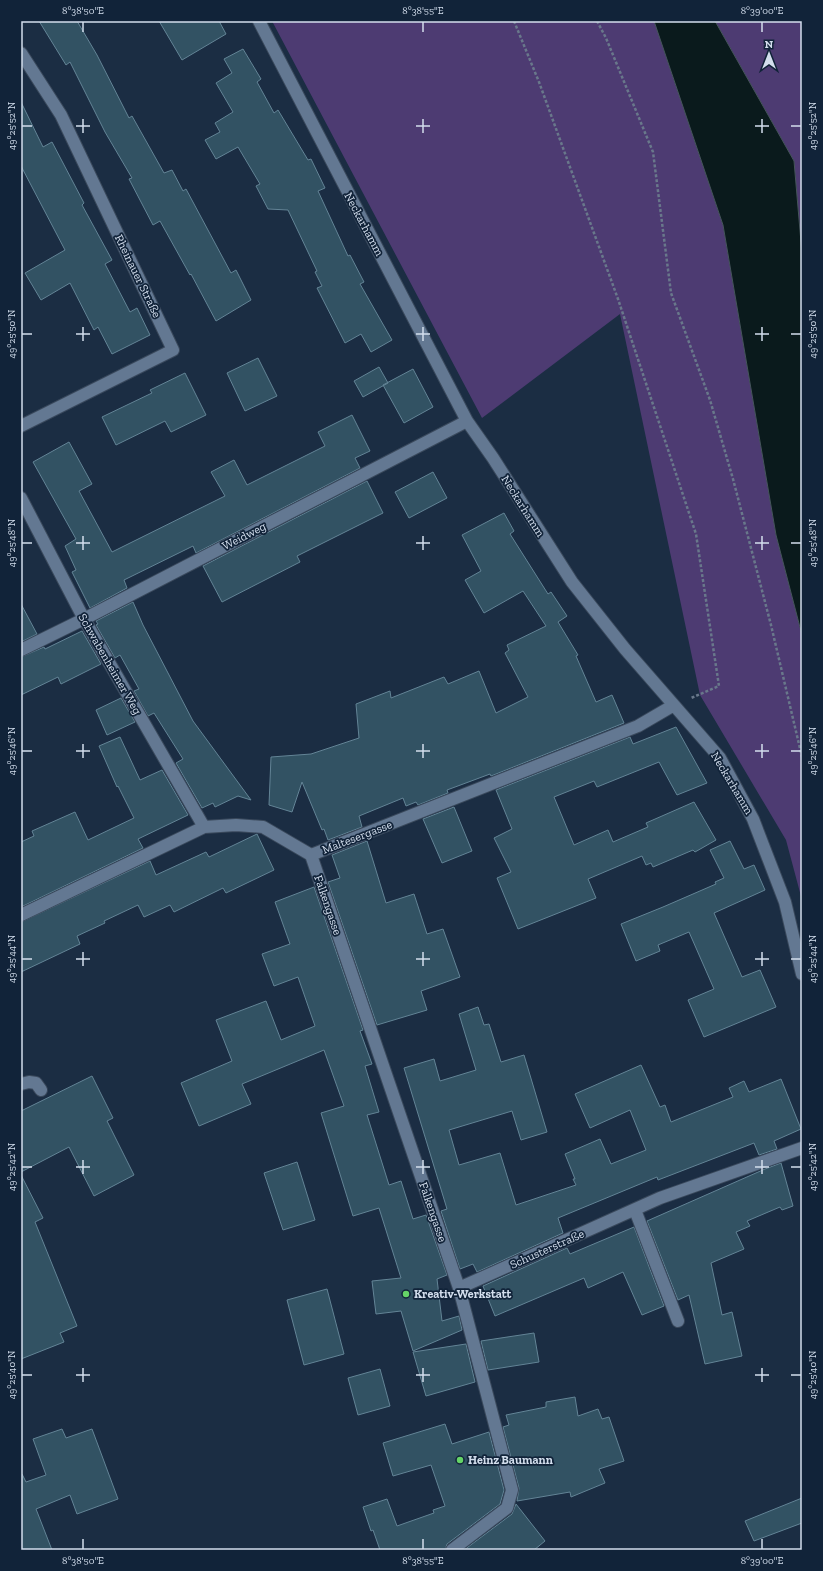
<svg xmlns="http://www.w3.org/2000/svg" width="823" height="1571" font-family="'Zilla Slab',serif">
<style>
.green{fill:#4d3b72}
.water{fill:#0a1a1c;stroke:#46555b}
.building{fill:#325263;stroke:#638496}
.lines{fill:none;stroke-linecap:round;stroke-linejoin:round}
.lane-casing{stroke:#3a495c;stroke-width:14}
.street-casing{stroke:#3a495c;stroke-width:14}
.path{stroke:#69788b;stroke-width:2.5;stroke-dasharray:3 2;stroke-linecap:butt}
.lane{stroke:#637892;stroke-width:12}
.street{stroke:#637892;stroke-width:12}
.ticks{fill:none;stroke:#d3deed;stroke-width:1.5}
.poi-dot{fill:#65d467;stroke:#112339;stroke-width:1.5}
.labels{text-anchor:middle;dominant-baseline:central;stroke-width:3.5;stroke-linejoin:round;paint-order:stroke}
.street-label{font-size:12px;fill:#d3deed;stroke:#112339}
.poi-label{font-size:12px;font-weight:bold;fill:#d3deed;stroke:#112339;text-anchor:start}
.neatline{fill:none;stroke:#d3deed;stroke-width:1.5}
.ticks-label{font-size:10px;text-anchor:middle;fill:#d3deed}
</style>
<rect width="100%" height="100%" fill="#1b2d43"/>
<path class="green" d="M272,21H654L723,225L776,535L802,635V900L786,840L700,695L620,314L482,418Z
M715,21H802V254L794,161Z"/>
<path class="water" d="M654,21H715L794,161L802,254V635L776,535L723,225Z"/>
<path class="building" d="M39,21H77L97,55L129,118L132,116L164,173L172,170L183,191L186,189L231,273L236,270L251,300L216,321L191,274L190,275L160,221L153,225L129,179L132,178L105,132L70,62L66,65Z
M159,21H219L226,34L182,60Z
M243,49L261,79L257,82L274,113L278,110L308,160L311,159L325,188L318,191L348,256L350,255L364,282L360,284L392,340L371,352L361,334L345,343L317,288L322,286L315,272L317,271L288,210L268,209L256,186L260,184L238,147L216,159L205,140L220,132L215,123L233,112L216,83L232,73L224,59Z
M21,102L43,147L52,142L84,203L82,205L112,260L105,264L130,312L137,308L150,335L112,354L98,327L94,330L70,283L41,300L25,273L65,250L21,166Z
M258,358L277,396L245,411L227,373Z
M379,367L388,383L363,397L354,381Z
M413,369L433,407L404,423L383,385Z
M185,373L206,415L171,432L165,421L116,445L102,417L152,393L150,390Z
M352,415L370,451L355,458L360,468L196,553L193,546L124,580L127,588L90,608L72,572L76,570L65,546L76,539L33,462L69,442L92,484L79,491L112,552L225,496L211,472L234,460L247,485L325,446L318,432Z
M433,472L447,498L409,518L395,492Z
M367,481L383,513L297,556L300,562L222,602L203,566Z
M504,513L514,531L510,534L548,594L551,592L567,616L558,622L578,655L576,656L596,702L612,695L624,723L491,776L490,774L447,790L448,793L418,805L416,802L406,806L403,798L359,816L362,827L328,840L324,829L322,830L302,782L292,812L269,805L271,757L311,754L359,738L356,704L390,691L391,698L444,677L448,684L479,671L496,713L528,697L505,653L509,650L507,645L546,626L523,591L484,613L465,580L481,571L462,535Z
M133,602L143,625L193,721L251,800L238,796L215,807L213,803L202,808L176,763L183,759L154,713L148,716L134,691L139,689L120,655L115,658L96,625L98,624L96,621Z
M21,604L37,634L21,642Z
M82,631L101,664L61,684L58,677L21,695V657L44,647L45,649Z
M121,698L135,722L107,735L96,710Z
M676,727L707,783L677,795L659,762L597,787L594,781L554,797L574,845L608,830L613,842L648,827L646,823L694,802L716,840L695,852L693,850L653,867L651,863L646,865L642,856L588,879L596,898L518,929L497,878L511,872L494,838L512,829L496,790L630,737L633,744Z
M120,737L140,780L162,770L188,815L138,839L143,848L21,907V842L34,836L32,831L75,812L88,840L134,818L118,786L117,787L99,746Z
M454,807L472,851L442,863L423,819Z
M257,834L274,870L226,893L223,888L174,912L170,905L144,917L138,905L104,921L105,923L77,936L80,944L21,972V922L150,861L156,875L206,852L209,857Z
M367,841L386,903L414,894L427,934L443,929L460,977L421,991L427,1010L377,1025L328,882L340,878L332,855Z
M730,841L744,869L754,865L765,890L714,913L742,977L760,970L776,1007L704,1037L688,1000L714,989L689,932L658,945L660,951L636,961L621,924L663,907L716,884L715,882L724,878L710,850Z
M314,887L363,1030L360,1031L372,1064L365,1066L379,1112L367,1115L389,1185L401,1181L413,1219L426,1215L447,1275L437,1279L442,1321L459,1316L462,1330L413,1351L401,1311L376,1314L372,1281L401,1278L379,1208L353,1216L321,1113L344,1106L324,1050L242,1084L251,1104L199,1126L181,1083L232,1061L216,1020L266,1001L281,1040L315,1026L298,977L274,986L262,954L290,944L275,902Z
M478,1007L484,1025L489,1024L501,1062L524,1055L547,1132L521,1140L512,1111L449,1130L459,1165L500,1153L516,1205L576,1185L573,1179H575L565,1154L600,1139L611,1164L646,1150L630,1110L590,1128L575,1094L641,1065L660,1107L665,1105L671,1122L733,1097L729,1088L744,1081L749,1092L781,1079L801,1129L774,1141L777,1149L759,1155L754,1143L658,1180L657,1177L558,1218L563,1233L477,1272L473,1264L460,1269L441,1211L447,1209L404,1068L434,1059L440,1081L476,1070L459,1014Z
M92,1076L113,1118L107,1121L134,1175L94,1196L69,1147L21,1172V1111Z
M297,1162L315,1220L283,1230L264,1173Z
M781,1163L793,1206L782,1210L780,1207L747,1221L750,1226L736,1232L744,1249L711,1263L722,1315L732,1312L742,1356L705,1364L689,1295L678,1300L647,1221L765,1169Z
M21,1175L43,1218L35,1222L77,1326L60,1333L64,1342L21,1359Z
M634,1227L664,1306L642,1315L623,1272L588,1288L584,1278L495,1316L483,1286L567,1248L570,1254Z
M327,1289L344,1354L304,1365L287,1300Z
M534,1333L539,1362L488,1370L481,1341Z
M466,1344L475,1382L426,1396L413,1352Z
M380,1369L390,1406L358,1415L348,1378Z
M575,1397L578,1416L598,1409L602,1419L609,1417L624,1461L599,1469L605,1483L571,1497L570,1492L517,1501L519,1488L503,1427L509,1425L506,1415L546,1407V1402Z
M445,1424L452,1444L489,1432L504,1490L500,1504L447,1544L445,1550H380L373,1530L371,1531L363,1507L387,1499L397,1526L434,1513L433,1510L445,1506L431,1465L393,1476L383,1443Z
M62,1429L66,1438L92,1429L118,1499L77,1514L70,1495L36,1509L52,1550H21V1474H22L26,1482L46,1475L33,1439Z
M802,1498V1523L754,1541L745,1521Z
M516,1504L545,1541L534,1550H464L512,1514Z"/>
<g class="lines">
<g class="lane-casing">
<path id="lane" d="M21,1084L29,1082L36,1083L41,1090"/>
</g>
<g class="street-casing">
<path id="street" d="M259,21L467,421L493,458L572,582L625,649L720,758L753,819L785,902L802,974
M21,53L61,115L173,350L21,426
M21,498L84,619L204,827
M21,650L84,619L467,421
M311,855L459,1288L512,1490L507,1508L452,1550
M21,915L204,827L236,825L263,827L311,855L638,726L674,705
M635,1210L678,1321
M459,1288L660,1198L802,1148"/>
</g>
<path class="path" d="M514,21L539,82L618,299L696,534L719,686L691,698
M597,21L606,38L653,152L671,293L710,400L733,479L771,625L802,757"/>
<use href="#lane" class="lane"/>
<use href="#street" class="street"/>
</g>
<path class="ticks" d="M83,22V32M423,22V32M762,22V32M83,119V133M423,119V133M762,119V133M22,126H32M76,126H90M416,126H430M755,126H769M791,126H801M83,327V341M423,327V341M762,327V341M22,334H32M76,334H90M416,334H430M755,334H769M791,334H801M83,536V550M423,536V550M762,536V550M22,543H32M76,543H90M416,543H430M755,543H769M791,543H801M83,744V758M423,744V758M762,744V758M22,751H32M76,751H90M416,751H430M755,751H769M791,751H801M83,952V966M423,952V966M762,952V966M22,959H32M76,959H90M416,959H430M755,959H769M791,959H801M83,1160V1174M423,1160V1174M762,1160V1174M22,1167H32M76,1167H90M416,1167H430M755,1167H769M791,1167H801M83,1368V1382M423,1368V1382M762,1368V1382M22,1375H32M76,1375H90M416,1375H430M755,1375H769M791,1375H801M83,1539V1549M423,1539V1549M762,1539V1549"/>
<g class="poi-dot">
<circle cx="406" cy="1294" r="4"/>
<circle cx="460" cy="1460" r="4"/>
</g>
<g class="labels">
<g class="street-label">
<text transform="translate(364 224) rotate(62)">Neckarhamm</text>
<text transform="translate(138 276) rotate(64)">Rheinauer Straße</text>
<text transform="translate(523 506) rotate(58)">Neckarhamm</text>
<text transform="translate(244 536) rotate(-27)">Weidweg</text>
<text transform="translate(110 664) rotate(60)">Schwabenheimer Weg</text>
<text transform="translate(732 783) rotate(59)">Neckarhamm</text>
<text transform="translate(357 837) rotate(-21)">Maltesergasse</text>
<text transform="translate(328 905) rotate(71)">Falkengasse</text>
<text transform="translate(433 1212) rotate(71)">Falkengasse</text>
<text transform="translate(547 1249) rotate(-24)">Schusterstraße</text>
</g>
<g class="poi-label">
<text x="414" y="1294">Kreativ-Werkstatt</text>
<text x="468" y="1460">Heinz Baumann</text>
</g>
</g>
<rect width="823" height="1571" fill="none" stroke="#112339" stroke-width="44"/>
<g transform="translate(769 54)" stroke="#112339" stroke-width="3" paint-order="stroke">
<path d="M0-3L7 15L0 10L-7 15Z" fill="#d3deed"/>
<text y="-6" font-size="11" font-weight="bold" text-anchor="middle" fill="#d3deed">N</text>
</g>
<rect x="22" y="22" width="779" height="1527" class="neatline"/>
<g class="ticks-label">
<text x="83" y="14">8°38'50"E</text>
<text x="423" y="14">8°38'55"E</text>
<text x="762" y="14">8°39'00"E</text>
<text transform="translate(11 126) rotate(-90)" y="4">49°25'52"N</text>
<text transform="translate(812 126) rotate(-90)" y="4">49°25'52"N</text>
<text transform="translate(11 334) rotate(-90)" y="4">49°25'50"N</text>
<text transform="translate(812 334) rotate(-90)" y="4">49°25'50"N</text>
<text transform="translate(11 543) rotate(-90)" y="4">49°25'48"N</text>
<text transform="translate(812 543) rotate(-90)" y="4">49°25'48"N</text>
<text transform="translate(11 751) rotate(-90)" y="4">49°25'46"N</text>
<text transform="translate(812 751) rotate(-90)" y="4">49°25'46"N</text>
<text transform="translate(11 959) rotate(-90)" y="4">49°25'44"N</text>
<text transform="translate(812 959) rotate(-90)" y="4">49°25'44"N</text>
<text transform="translate(11 1167) rotate(-90)" y="4">49°25'42"N</text>
<text transform="translate(812 1167) rotate(-90)" y="4">49°25'42"N</text>
<text transform="translate(11 1375) rotate(-90)" y="4">49°25'40"N</text>
<text transform="translate(812 1375) rotate(-90)" y="4">49°25'40"N</text>
<text x="83" y="1564">8°38'50"E</text>
<text x="423" y="1564">8°38'55"E</text>
<text x="762" y="1564">8°39'00"E</text>
</g>
</svg>
